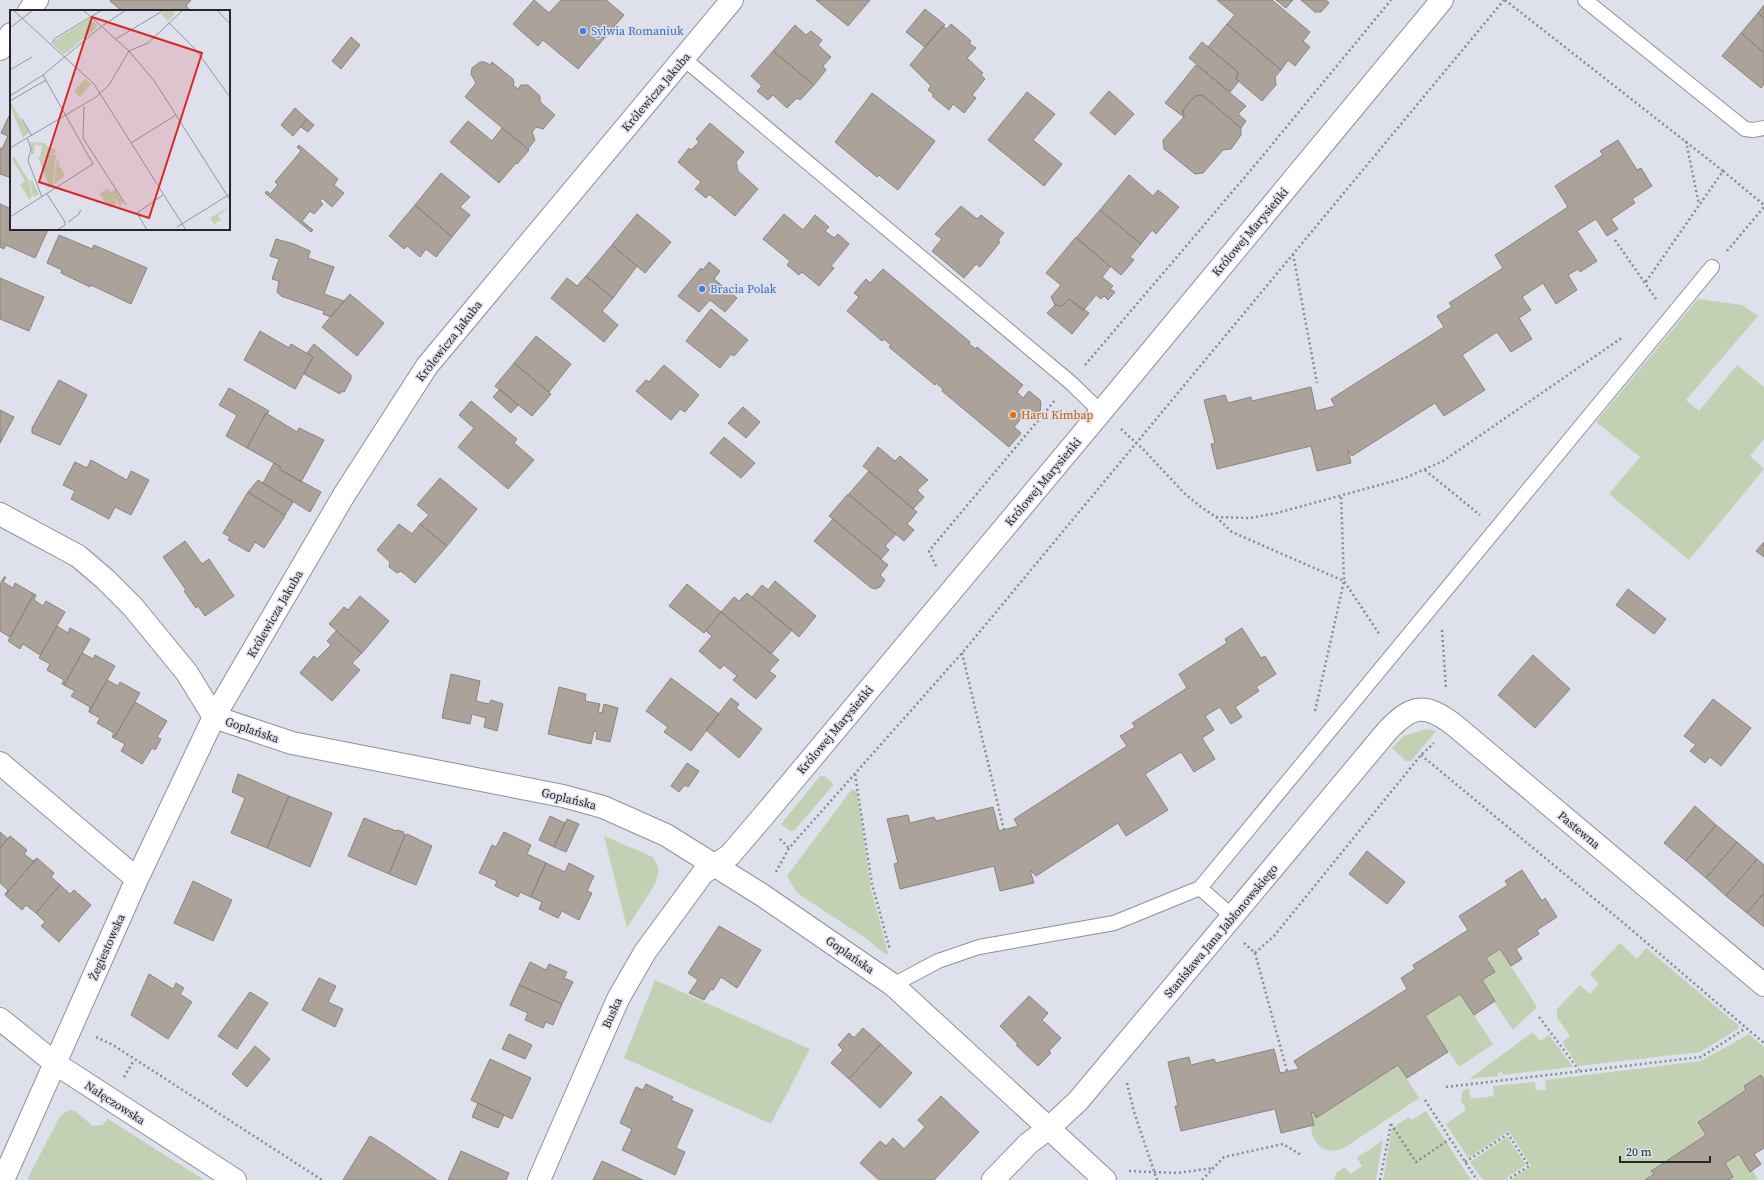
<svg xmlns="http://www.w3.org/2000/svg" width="1764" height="1180" font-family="'Source Serif 4',serif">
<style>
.green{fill:#c2d1b3}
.building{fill:#aba29a;stroke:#8c847c}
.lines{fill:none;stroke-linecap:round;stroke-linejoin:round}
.service-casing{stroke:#8f909b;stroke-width:16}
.minor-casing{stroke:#8f909b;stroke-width:24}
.tertiary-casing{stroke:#8f909b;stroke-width:24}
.path{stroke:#898a92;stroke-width:2.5;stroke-dasharray:2 3;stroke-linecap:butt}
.service{stroke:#fff;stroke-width:14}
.minor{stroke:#fff;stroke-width:22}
.tertiary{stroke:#fff;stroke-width:22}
.shop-dot{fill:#3f7fe0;stroke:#dee0eb;stroke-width:1.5}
.food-dot{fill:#e8710a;stroke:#dee0eb;stroke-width:1.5}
.labels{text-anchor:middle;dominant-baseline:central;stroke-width:3;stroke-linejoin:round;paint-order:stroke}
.shop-label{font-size:12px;fill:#366cbe;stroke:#dee0eb;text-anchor:start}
.street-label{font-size:12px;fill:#25262a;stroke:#dee0eb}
.food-label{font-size:12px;fill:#c56008;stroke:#dee0eb;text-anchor:start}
.inset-road{fill:none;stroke:#94969e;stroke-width:1}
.view{fill:#d62828;fill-opacity:0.15;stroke:#d62828;stroke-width:2}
.inset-edge{fill:none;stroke:#25262a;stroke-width:2}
</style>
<rect width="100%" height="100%" fill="#dee0eb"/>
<path class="green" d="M1698,299L1742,305L1758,316L1686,400L1699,411L1737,365L1764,387V439L1750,456L1764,469L1689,560L1609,494L1640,457L1596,422Z
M1426,729L1436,731L1411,761H1406L1392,748L1404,736Z
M820,776H824L834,784L794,831H790L781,824Z
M852,789L857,792L871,889L888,953L886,955L864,937L797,893L787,876Z
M604,836L653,857L659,870L655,884L627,928Z
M1620,943L1637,959L1646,948L1738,1025V1029L1700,1052L1578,1066L1562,1042L1570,1036L1557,1017V1009L1580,985L1590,994L1599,984L1590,974Z
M1500,949L1537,1007L1513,1030L1494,1002L1495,1001L1482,980L1486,958Z
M655,980L810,1049L771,1124L624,1058Z
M1460,994L1493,1044L1459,1067L1425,1016Z
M1533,1032L1540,1041L1549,1035L1573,1067L1503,1075L1502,1072L1498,1073V1076L1469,1079Z
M1749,1034L1764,1047V1080L1760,1076L1744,1086L1746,1090L1698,1121L1706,1135L1651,1170L1654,1174L1645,1180H1510L1531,1166L1509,1131L1468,1158L1446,1124L1466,1110L1461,1100L1463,1090L1469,1089L1471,1099L1494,1096L1493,1086L1535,1082L1536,1090H1546L1545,1080L1701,1061Z
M1398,1065L1419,1098L1344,1148C1325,1156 1312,1144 1311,1126L1314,1125L1311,1113L1313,1112L1316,1117Z
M69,1110L75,1111L93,1126L102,1125L108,1119L204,1180H27L60,1116Z
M1426,1111L1471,1180H1383L1392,1128L1409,1117L1412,1120Z
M1507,1137L1526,1165L1503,1180H1483L1470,1162Z
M1383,1140L1376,1180H1334L1336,1173L1345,1167L1350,1174L1362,1166L1357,1158Z
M1739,1154L1750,1171L1752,1170L1758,1180H1729L1733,1177L1725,1163Z"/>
<path class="building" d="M111,0H191L186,6L191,11H122L110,1Z
M534,0L549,13L561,0H606L624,15L578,69L543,40L538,46L513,24Z
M816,0H870L848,26Z
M1217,0H1272L1310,32L1303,41L1310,47L1295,66L1288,60L1281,70L1227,24L1235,15Z
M1276,0H1293L1286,8Z
M1301,0H1326L1329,3L1321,12H1315Z
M1764,5V18L1758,13Z
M925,9L945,25L925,47L906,32Z
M1758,13L1764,18V53L1741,33Z
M951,24L971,41L969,43L976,48L967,58L983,73L981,75L985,79L972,95L976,98L964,113L953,104L949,110L932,96L934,95L928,90L931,86L910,65L942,26L947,29Z
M1227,24L1281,70L1275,77L1276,85L1262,101L1236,79L1238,72L1208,47Z
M795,25L806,35L811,31L822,40L818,45L831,57L823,66L826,70L814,85L773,51Z
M1741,33L1764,53V84L1761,88L1722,56Z
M351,37L360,45L341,69L332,61Z
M1202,42L1238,72L1236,79L1239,81L1230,92L1189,58Z
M773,51L814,85L800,100L797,98L787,108L773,95L768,100L757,91L762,86L751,76Z
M480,62H485L490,65L492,62L513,79L514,83L513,85L518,89L521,85H528L540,96V102L555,115L543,129L536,127L532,132L535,140L528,149L465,97L476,83L471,74L472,68Z
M1196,65L1246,106L1238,114L1246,121L1241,128L1202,95L1195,96L1183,110L1184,117L1165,103Z
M1109,91L1134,114L1115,135L1090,113Z
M1027,92L1055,114L1033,140L1062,164L1044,186L988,140Z
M872,93L935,141L898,190L879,175L877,177L835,142Z
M1202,95L1241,128V135L1231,149L1223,150L1203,173L1195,174L1164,149L1163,140L1184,117L1183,110L1195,96Z
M295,108L307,119L293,136L281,125Z
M9,116L11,117V174L9,177L0,174V148L2,149L8,136L1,133Z
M307,119L314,125L308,132L301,127Z
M468,121L492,141L502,128L529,150L517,164L516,163L499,183L450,142Z
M710,123L744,152L736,162L738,171L758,189L735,216L709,194L706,198L695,189L701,182L678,162L689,148L691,150L699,142L696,139Z
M1618,140L1637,170L1641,168L1652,186L1632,199L1635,203L1611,219L1618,229L1607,236L1596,219L1577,231L1597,261L1580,272L1578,269L1568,275L1577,290L1556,304L1543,283L1522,297L1531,310L1519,318L1532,339L1511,352L1497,332L1462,355L1485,390L1444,416L1435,403L1352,456L1348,450L1351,463L1317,471L1311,446L1217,469L1211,444L1215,443L1204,400L1225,395L1228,403L1251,397L1252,401L1311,387L1316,411L1335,406L1331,399L1444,327L1437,316L1452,307L1449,303L1503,268L1495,255L1568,207L1555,186L1603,155L1600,151Z
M299,145L338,179L334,185L344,193L332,207L322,198L320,201L323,204L314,214L310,211L302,221L313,230L311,232L265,193L267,191L270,194L278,185L275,182L301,151L297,147Z
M441,173L470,197L460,207L470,215L452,237L415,205Z
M1129,175L1153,196L1158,190L1179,207L1156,234L1152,230L1141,244L1100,210Z
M0,204L11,209V229L48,230L35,258L6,245L4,249L0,247Z
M415,205L452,237L436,257L426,249L420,257L407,246L404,249L389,236Z
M961,206L977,219L981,215L1004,233L998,240L1000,242L980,267L976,264L964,278L932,251L942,239L935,234Z
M1100,210L1141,244L1130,257L1134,260L1121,275L1076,238Z
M637,214L671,242L645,273L612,245Z
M784,214L803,230L815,215L829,227L825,231L834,238L838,234L849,244L831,266L834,268L819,286L802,272L799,275L787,265L790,261L763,239Z
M59,235L92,249L94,245L147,268L131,304L91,285L90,287L61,273L62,270L47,263Z
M1076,237L1110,267L1102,277L1113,286L1110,289L1115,292L1108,300L1104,296L1101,299L1096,295L1083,311L1069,299L1062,306L1055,305L1051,297L1061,285L1046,273Z
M276,239L294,244L310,251L308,258L334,267L324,294L344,301L331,317L323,314L324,311L281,296L277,292L279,281L272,279L279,259L270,256Z
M612,245L637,266L613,298L586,276Z
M709,262L720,271L714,279L737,298L725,312L710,300L699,312L678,296L701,268L703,270Z
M883,269L970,342L969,344L976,349L977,347L1023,385L1017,392L1023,398L1029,391L1040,400L1041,404L1040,411L1032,415L1026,413L1014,427L1021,433L1009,447L942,391L943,389L936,383L935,385L889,347L891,345L884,339L882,341L847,311L859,297L854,293L866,279L870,283Z
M586,276L613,298L602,311L618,325L604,342L551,298L567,278L577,286Z
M0,278L44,297L29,331L0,319Z
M350,294L384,323L357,356L322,327Z
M1069,299L1089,313L1072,334L1047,313L1055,305L1062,306Z
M711,309L748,340L734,356L731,354L720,368L686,341Z
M260,331L289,348L291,344L313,357L295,389L244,360Z
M536,336L571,364L549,392L514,363Z
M314,344L351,375V379L344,392L342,391L340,394L304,374L313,357L307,353Z
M514,363L551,394L532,416L495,386Z
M664,365L699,395L685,412L680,409L671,420L636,391L646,380L649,382Z
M59,380L87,395L60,445L32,433V428Z
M229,388L269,411L267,414L266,413L247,448L226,436L237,415L219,405Z
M500,389L518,405L511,413L493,397Z
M471,401L517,439L514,443L534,460L508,489L458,447L474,428L459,415Z
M743,407L760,422L746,438L728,423Z
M0,410L14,417L0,443Z
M266,413L297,432L299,428L324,440L301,482L279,469L281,467L247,448Z
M724,437L755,463L741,478L710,453Z
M878,447L895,461L900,456L928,480L917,490L924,497L913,509L863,466Z
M91,460L127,480L131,471L149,480L131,515L115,507L109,519L71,499L75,491L63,485L75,462L87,468Z
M274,463L281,467L279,469L321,492L310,512L263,483Z
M869,471L917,512L907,524L914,530L904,541L849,494Z
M440,478L477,509L447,546L420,524L429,515L417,505Z
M258,480L293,502L285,515L248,492Z
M248,492L285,516L264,548L255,542L249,552L228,540L230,537L223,533Z
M848,494L896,534L885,546L889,550L881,559L829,516Z
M833,519L888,565L880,575L885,580L880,587L875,589L870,587L814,541Z
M399,524L412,534L420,524L447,546L415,583L401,571L397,573L389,567L390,562L377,550Z
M185,541L202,564L209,559L234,596L205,616L198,606L196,608L184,591L186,590L163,557Z
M1764,542V557L1756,551Z
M4,577H6L3,582L13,588L15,583L34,594L10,637L0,631V584Z
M775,581L816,616L799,637L752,597L762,585L768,590Z
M687,584L721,612L704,633L669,606Z
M1628,589L1666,619L1654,634L1616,605Z
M747,593L792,630L771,654L721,612L734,597L739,601Z
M34,594L36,595L34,600L43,606L46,601L65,612L40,655L23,644L20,649L8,641Z
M360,596L389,621L362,653L329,624L344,607L348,610Z
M721,612L779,660L769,671L776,676L756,699L733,680L737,676L724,665L720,669L699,651L712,636L706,631Z
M57,626L68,633L70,628L90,639L64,685L62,684L64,680L47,670L50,664L39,658Z
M1242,628L1261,658L1265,656L1276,674L1256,687L1259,691L1235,707L1242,717L1231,724L1220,707L1205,716L1214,730L1202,738L1215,759L1194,772L1181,752L1145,774L1168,810L1126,836L1118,823L1036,876L1030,870L1034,883L1000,891L994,866L900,889L894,864L898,863L887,819L908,815L910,823L934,817L936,821L993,807L999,831L1018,826L1014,819L1127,746L1120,736L1135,727L1132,723L1187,688L1179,674L1227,643L1225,639Z
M336,631L362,653L352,663L360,670L332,701L300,673L314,656L317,659L331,645L327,641Z
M82,653L93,659L95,655L115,666L89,712L90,707L71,696L75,691L64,685Z
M1533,655L1570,689L1535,728L1498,695Z
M451,674L480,681L476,701L489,704L491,700L503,704L497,731L484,727L486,718L472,714L470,724L442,718Z
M671,678L719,714L691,751L664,732L668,727L646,711Z
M107,680L118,686L120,682L140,693L114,738L112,737L114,733L97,723L100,718L89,712Z
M559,687L586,694L585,701L600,704L598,712L602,713L604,704L618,708L610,742L596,739L597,732L594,731L591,744L548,734Z
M731,698L739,704L736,708L762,729L739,758L706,730Z
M1713,699L1751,728L1721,766L1710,757L1705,763L1690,751L1696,745L1684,736Z
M135,702L167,721L157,737L161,739L155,750L152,748L142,764L121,751L125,744L114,738Z
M687,763L699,771L688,787L685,785L679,792L671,786Z
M238,774L289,796L267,848L231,833L245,798L232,792Z
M289,796L332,813L310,867L267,848Z
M1695,806L1716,825L1686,861L1664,843Z
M550,816L565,823L554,847L539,840Z
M364,818L396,831L397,830L404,832L403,834L405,835L389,874L348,856Z
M567,819L579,824L566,852L554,847Z
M1716,825L1737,842L1706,878L1686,861Z
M0,832L8,839L0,848Z
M504,832L531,845L527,854L546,863L531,897L520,892L518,897L495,886L497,881L479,873L492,845L496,847Z
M407,834L432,846L416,885L389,874L405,835Z
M10,836L27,850L24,854L33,861L37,858L5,895L8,890L0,883V848Z
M1737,842L1757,859L1726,896L1706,878Z
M1367,851L1405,882L1387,904L1349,874Z
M37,858L54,873L51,877L60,885L36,913L26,905L22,910L5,895Z
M1757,859L1764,865V893L1747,913L1726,896Z
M546,863L565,872L569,863L594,876L587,891L592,893L579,920L562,911L558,918L539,909L542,902L531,897Z
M1522,870L1542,901L1545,898L1557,917L1537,930L1539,934L1516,949L1522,959L1511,966L1500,949L1486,958L1495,972L1482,980L1495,1001L1474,1015L1460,994L1425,1016L1448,1052L1407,1078L1398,1065L1316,1118L1313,1112L1311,1113L1314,1125L1281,1133L1275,1109L1181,1131L1175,1106H1178L1168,1062L1189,1057L1191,1065L1214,1059L1216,1063L1274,1049L1280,1073L1299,1069L1294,1061L1407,989L1401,978L1415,969L1413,965L1468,930L1459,916L1508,885L1505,881Z
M193,881L232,900L213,941L174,923Z
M60,885L70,894L74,890L91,905L59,942L41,926L45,922L36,913Z
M1764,893V927L1747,913Z
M719,926L761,950L737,988L721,977L713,990L711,989L704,1000L689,993L698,980L688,973Z
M530,962L546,970L549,964L567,972L564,978L573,982L562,1004L519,985Z
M149,974L173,989L176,983L184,988L180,994L192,1002L168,1039L131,1015Z
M319,978L336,986L328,1002L343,1009L335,1027L302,1010Z
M519,985L562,1004L553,1025L546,1022L543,1028L525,1020L528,1013L510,1005Z
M250,992L268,1003L237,1049L218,1036Z
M1029,996L1048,1013L1042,1020L1061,1038L1049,1051L1051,1053L1038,1066L1016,1045L1018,1044L1000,1026Z
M863,1028L881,1044L849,1079L831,1063L843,1050L838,1045L849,1033L854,1038Z
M509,1034L532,1045L525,1059L502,1049Z
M881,1044L912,1073L880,1108L849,1079Z
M255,1046L270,1059L247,1087L232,1074Z
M490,1059L531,1078L512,1119L471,1100Z
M1761,1075L1764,1080V1148L1754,1154L1761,1164L1750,1172L1739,1154L1725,1163L1733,1177L1729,1180H1645L1654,1174L1651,1171L1706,1135L1698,1122L1746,1090L1744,1086Z
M646,1084L673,1097L671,1100L693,1110L676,1148L685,1152L675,1175L622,1150L632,1129L620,1123L636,1087L643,1090Z
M941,1096L979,1132L934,1180H879L860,1163L880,1141L886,1146L893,1138L904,1149L925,1127L918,1120Z
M478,1103L504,1115L498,1128L472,1117Z
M370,1136L385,1145L437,1180H343Z
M461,1151L509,1173L506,1180H448Z
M602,1161L643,1180H593Z"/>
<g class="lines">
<g class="service-casing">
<path id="service" d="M1585,0L1745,129L1753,130L1764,128
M684,59L1070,382L1101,412
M1200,888L1233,917
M893,985L938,961L979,947L1114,923L1200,888L1712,267"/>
</g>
<g class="minor-casing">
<path id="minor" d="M29,11L37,0
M0,49L11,34
M0,514L78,556L105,579L133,607L187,673L214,717L292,743L563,796L603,807L666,835L762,895L893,985L1105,1180
M0,763L137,879
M3,1180L137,879L214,717L344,495L427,366L732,0
M539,1180L618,999L645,952L703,873L730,855L760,820L1101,412L1442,0
M993,1180L1029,1143L1049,1128L1078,1101L1388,730C1412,705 1425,703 1453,724L1764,985"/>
</g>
<g class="tertiary-casing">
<path id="tertiary" d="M0,1019L56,1064L235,1180"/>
</g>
<path class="path" d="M1505,0L1723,171L1645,283
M1686,141L1699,205
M1723,171L1764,205
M1615,240L1656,299
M1727,251L1764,207
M1293,254L1317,383
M1085,365L1261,158L1391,0
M1121,429L1143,449L1184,493L1201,507L1216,517L1250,518L1277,513L1405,478L1443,461L1623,337
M1425,470L1480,515
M1216,517L1232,532L1344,581L1380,635
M936,566L929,551L1056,399
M1442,630L1446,689
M962,653L1004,830
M1315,711L1344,581L1341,495
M1421,755L1626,925L1764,1043
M855,774L872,884L890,950
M780,839L789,848
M776,872L789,848L962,653L1504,0
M1244,943L1255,953L1274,936L1421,755L1434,743
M1255,953L1287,1071
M1539,1017L1579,1070
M96,1037L113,1045L322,1180
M124,1077L134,1060
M1127,1083L1134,1112L1157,1180
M1446,1087L1701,1057L1746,1028
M1425,1100L1477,1180
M1391,1124L1416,1162L1450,1139
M1465,1162L1508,1134L1529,1166L1507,1180
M1129,1171L1177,1173L1214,1168
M1202,1180L1224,1157L1283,1144L1301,1155
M1380,1180L1391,1124"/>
<use href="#service" class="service"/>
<use href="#minor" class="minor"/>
<use href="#tertiary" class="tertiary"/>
</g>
<g class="shop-dot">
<circle cx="583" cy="31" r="4"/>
<circle cx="702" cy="289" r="4"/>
</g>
<circle class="food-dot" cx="1013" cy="415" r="4"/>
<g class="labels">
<g class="shop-label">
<text x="591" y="31">Sylwia Romaniuk</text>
<text x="710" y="289">Bracia Polak</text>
</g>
<g class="street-label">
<text transform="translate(656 92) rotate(-50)">Królewicza Jakuba</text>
<text transform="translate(1250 232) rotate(-50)">Królowej Marysieńki</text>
<text transform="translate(449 341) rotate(-52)">Królewicza Jakuba</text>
<text transform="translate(1043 482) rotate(-50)">Królowej Marysieńki</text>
<text transform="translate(275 614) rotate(-60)">Królewicza Jakuba</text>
<text transform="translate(252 730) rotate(19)">Goplańska</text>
<text transform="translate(835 730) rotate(-50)">Królowej Marysieńki</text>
<text transform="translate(569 799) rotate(14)">Goplańska</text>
<text transform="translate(1579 830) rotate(40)">Pastewna</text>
<text transform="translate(1221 931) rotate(-50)">Stanisława Jana Jabłonowskiego</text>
<text transform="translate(107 947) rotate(-66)">Żegiestowska</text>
<text transform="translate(850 955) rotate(35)">Goplańska</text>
<text transform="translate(612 1013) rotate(-66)">Buska</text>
<text transform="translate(115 1103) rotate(33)">Nałęczowska</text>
</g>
<g class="food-label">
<text x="1021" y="415">Haru Kimbap</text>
</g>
</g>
<g transform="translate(10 10)">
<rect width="220" height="220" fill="#dee0eb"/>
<path d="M157,0H162L165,4L158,11L151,4ZM79,9L87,15L85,19L56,43L53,44L44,36V31ZM75,69L81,74L70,87L64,81ZM1,93L19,122L13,128L0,95ZM20,132L35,133L38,137L45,139L46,142L30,147L32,136L25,135L24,144H21ZM44,144L46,146L43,175L37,179L38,173L28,147ZM4,147L19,171L22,187L19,190L10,174L15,171L2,149ZM47,147L50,155L48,157L51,158L55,166L44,174ZM22,170L29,184L23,187L20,171ZM98,178L100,182L105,179L113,192L110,197L104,188L106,194L100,198L89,184ZM220,196L208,206L211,210L204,214L200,208Z" fill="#c2d1b3"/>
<path class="inset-road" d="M3,0L84,74L176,220M73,0L119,41L145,72L220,190M207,0L220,14M159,13L186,40L220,87M0,18L23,0M106,29L154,0M42,34L44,29L92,0M0,60L22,47M0,86L33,65L92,16L116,0M0,91L36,70M74,96L73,128L116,195M12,109L22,126M17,128L21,139L18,151L32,187M121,133L166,105M0,138L86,87L99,75L119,41L138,33L173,0M37,184L55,212V215L47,220M0,207L83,154L33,65M58,212L68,205L71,200M167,217L220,184M137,220L127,203L153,185"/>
<path class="view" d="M82,7L192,43L139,208L29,172Z"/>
<rect width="220" height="220" class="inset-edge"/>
</g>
<path d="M1620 1156v6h90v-6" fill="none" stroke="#25262a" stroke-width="2"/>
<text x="1626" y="1156" font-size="12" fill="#25262a" stroke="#dee0eb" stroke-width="3" paint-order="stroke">20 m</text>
</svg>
